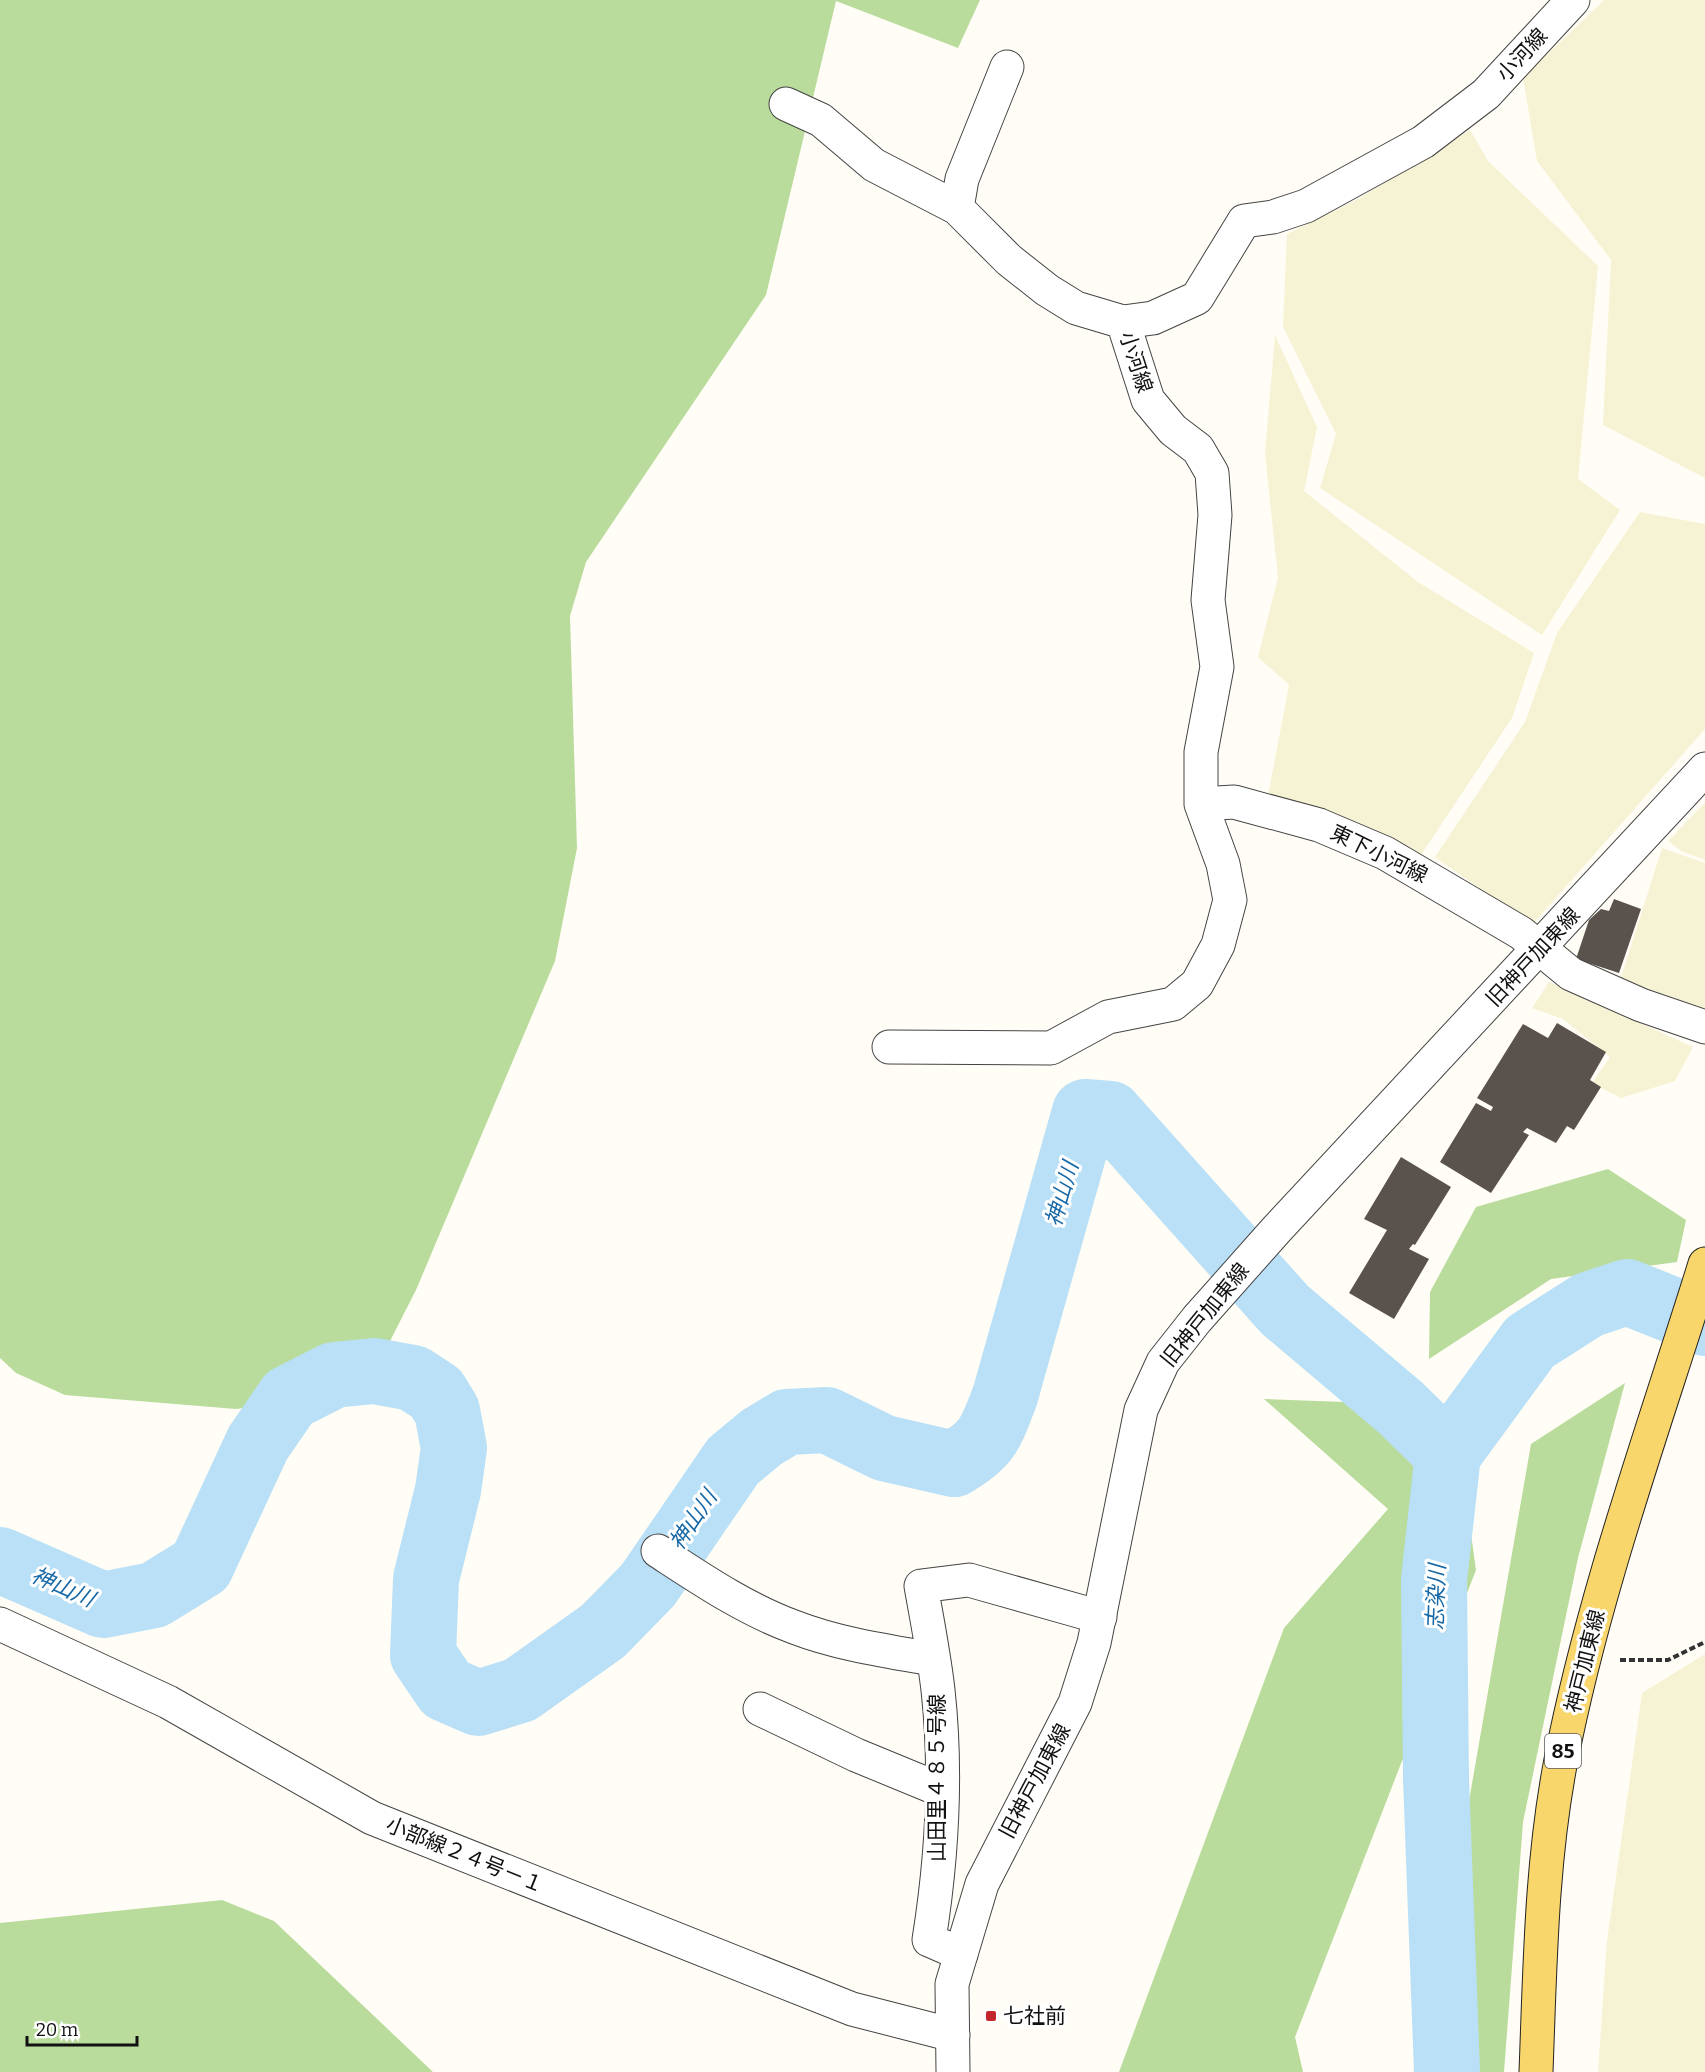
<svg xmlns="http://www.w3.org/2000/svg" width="1705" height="2072" font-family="Bitter,'Noto Sans JP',serif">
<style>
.farmland{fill:#f6f3d4}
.forest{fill:#b9dc9c}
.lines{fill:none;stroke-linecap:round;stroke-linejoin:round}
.river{stroke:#b9e0f7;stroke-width:66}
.building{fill:#5a524d}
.minor-casing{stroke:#444;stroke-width:35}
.tertiary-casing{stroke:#444;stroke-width:35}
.primary-casing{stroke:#222;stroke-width:35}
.path{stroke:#333;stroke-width:4;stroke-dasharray:6 3;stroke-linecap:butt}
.minor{stroke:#fff;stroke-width:33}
.tertiary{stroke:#fff;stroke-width:33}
.primary{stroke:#f9d66b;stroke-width:33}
.poi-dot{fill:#c4262e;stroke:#fff;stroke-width:2}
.labels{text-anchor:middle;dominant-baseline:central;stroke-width:6;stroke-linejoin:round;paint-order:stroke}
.shield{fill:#fff;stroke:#585858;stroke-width:1.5}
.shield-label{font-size:20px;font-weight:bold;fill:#111}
.street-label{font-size:21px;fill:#111;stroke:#fff}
.poi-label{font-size:21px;fill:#111;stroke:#fff;text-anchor:start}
.water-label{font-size:22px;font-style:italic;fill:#1768a6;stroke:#fff}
</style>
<rect width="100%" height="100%" fill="#fffdf5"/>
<path class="farmland" d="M1604,0H1705V478L1603,425L1611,260L1537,161L1523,78Z
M1470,130L1488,161L1598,266L1578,479L1620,510L1542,635L1320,488L1336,434L1283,327L1287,234L1360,198Z
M1275,335L1317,427L1304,491L1418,582L1534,653L1512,718L1421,855L1267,801L1289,685L1258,657L1278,578L1265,453Z
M1640,512L1705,524V729L1532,925L1435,857L1525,722L1557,633Z
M1705,803V860L1681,851L1668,841Z
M1662,848L1705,863V1010L1619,984Z
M1549,982L1693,1047L1675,1081L1621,1098L1592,1083L1610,1057L1563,1019L1532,1008Z
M1705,1654V2072H1598L1607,1941L1642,1693Z"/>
<path class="forest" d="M0,0H980L958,48L836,1L766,295L586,562L570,616L577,848L555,961L416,1290L390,1341L355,1385L296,1402L236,1409L65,1395L16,1373L0,1358Z
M1608,1169L1686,1220L1677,1262L1551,1279L1429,1359L1430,1292L1476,1207Z
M1625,1383L1578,1558L1523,1822L1504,2072H1468L1465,1824L1531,1444Z
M1264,1399L1453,1406L1476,1570L1295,2037L1303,2072H1119L1284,1628L1388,1509Z
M222,1900L274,1921L433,2072H0V1923Z"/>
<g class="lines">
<path class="river" d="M0,1560L103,1605L154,1595L201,1566L258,1443L289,1398L334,1375L374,1371L413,1378L436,1393L447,1411L454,1448L448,1490L426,1579L423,1655L446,1689L478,1703L520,1690L603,1631L648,1585L733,1461L762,1437L787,1422L827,1420L884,1448L954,1464C989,1444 991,1432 1005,1396L1085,1112L1110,1114L1285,1310L1401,1408L1448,1454
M1447,2072L1436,1779L1434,1580L1448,1454L1530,1342L1588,1305L1627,1292L1705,1323"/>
</g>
<path class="building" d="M1614,899L1641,909L1619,973L1576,959L1589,920L1601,909L1609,911Z
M1557,1023L1606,1052L1590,1080L1601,1087L1574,1130L1567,1126L1556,1143L1527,1128L1523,1132L1529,1135L1491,1193L1440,1162L1476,1103L1491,1111L1493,1107L1477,1098L1523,1024L1548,1038Z
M1401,1157L1451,1187L1415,1245L1413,1244L1409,1249L1429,1259L1394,1319L1349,1293L1387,1230L1364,1219Z"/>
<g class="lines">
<g class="minor-casing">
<path id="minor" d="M786,104L821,120L874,165L957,208L1009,260L1047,290L1076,308L1123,322
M957,208L962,179L1007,67
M1201,804L1234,802L1319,825L1385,853L1521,933L1571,974L1641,1005L1705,1027
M889,1047L1051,1048L1108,1017L1173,1004L1197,984L1218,945L1230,900L1223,864L1201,804V752L1217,667L1208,600L1215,515L1212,473L1198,449L1173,430L1148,400L1123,322L1153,318L1197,298L1244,221L1273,217L1306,206L1423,142L1486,94L1573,0
M658,1551C701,1579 745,1609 794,1627C838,1644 886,1651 932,1659
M0,1624L168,1702L372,1818L852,2009L953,2035
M760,1709L856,1755L941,1790
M961,1954L929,1940C942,1858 947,1772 938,1690C934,1655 927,1620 921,1586L969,1580L1100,1617"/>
</g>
<g class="tertiary-casing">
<path id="tertiary" d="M953,2072L952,1984L982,1884L1075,1703L1094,1643L1141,1410L1163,1362L1197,1319L1277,1229L1705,769"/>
</g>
<g class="primary-casing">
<path id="primary" d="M1536,2072C1540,1968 1541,1863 1561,1760C1594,1592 1654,1428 1705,1264"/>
</g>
<path class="path" d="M1620,1660H1668L1705,1642"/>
<use href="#minor" class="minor"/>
<use href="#tertiary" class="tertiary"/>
<use href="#primary" class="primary"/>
</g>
<rect class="poi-dot" x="985" y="2010" width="12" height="12" rx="3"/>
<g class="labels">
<rect class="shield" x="1545" y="1734" width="36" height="34" rx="4.5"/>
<g class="shield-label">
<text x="1563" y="1751">85</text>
</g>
<g class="street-label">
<text transform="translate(1522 55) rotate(-47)">小河線</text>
<text transform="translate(1136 362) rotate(72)">小河線</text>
<text transform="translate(1379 854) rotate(26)">東下小河線</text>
<text transform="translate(1533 957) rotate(-47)">旧神戸加東線</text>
<text transform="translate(1205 1315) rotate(-51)">旧神戸加東線</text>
<text transform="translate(1585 1661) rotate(-76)">神戸加東線</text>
<text transform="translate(937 1778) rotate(-90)">山田里４８５号線</text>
<text transform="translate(1035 1781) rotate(-62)">旧神戸加東線</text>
<text transform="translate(465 1855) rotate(22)">小部線２４号－１</text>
</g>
<g class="poi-label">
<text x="1003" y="2016">七社前</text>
</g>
<g class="water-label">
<text transform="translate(1062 1194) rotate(-74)">神山川</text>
<text transform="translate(693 1520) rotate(-56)">神山川</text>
<text transform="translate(63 1587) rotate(24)">神山川</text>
<text transform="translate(1436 1597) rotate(-88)">志染川</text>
</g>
</g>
<path d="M27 2036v9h110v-9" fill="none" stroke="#111111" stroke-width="3"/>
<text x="36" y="2036" font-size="18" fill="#111111" stroke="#ffffff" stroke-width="4.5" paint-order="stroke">20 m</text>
</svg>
